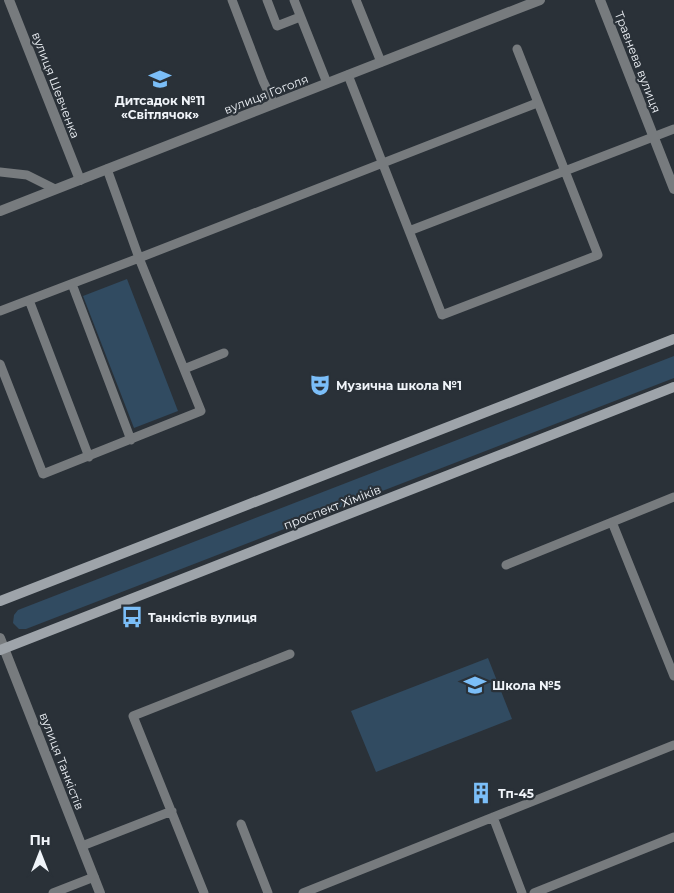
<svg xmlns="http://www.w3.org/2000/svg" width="674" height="893" font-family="Montserrat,sans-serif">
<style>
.green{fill:#314b61}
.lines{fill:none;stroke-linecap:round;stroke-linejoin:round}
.service{stroke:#777b7e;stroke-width:9}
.pedestrian{stroke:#777b7e;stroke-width:10}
.minor{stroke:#777b7e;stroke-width:10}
.secondary{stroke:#9ea4aa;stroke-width:10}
.labels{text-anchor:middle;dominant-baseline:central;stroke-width:4.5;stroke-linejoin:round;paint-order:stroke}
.street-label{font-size:12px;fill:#f0f4f9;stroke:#2a3138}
.poi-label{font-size:12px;font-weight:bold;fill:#f0f4f9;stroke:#2a3138;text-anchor:start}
</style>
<rect width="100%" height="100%" fill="#2a3138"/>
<path class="green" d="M127,279L178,411L134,428L83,296Z
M674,356V378L26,629H19L13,623L14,615L18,610Z
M488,658L512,719L376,772L351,711Z"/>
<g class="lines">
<path class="service" d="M232,0L263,81L274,104
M267,0L277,26L300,17
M294,0L327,83
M356,0L381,62
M348,75L442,315L598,255L517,49
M0,172L27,175L55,189
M409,231L674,129
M72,284L131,440
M29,300L89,457
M0,311L139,258L537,103
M0,364L43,474L201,411L139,258L107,169
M184,369L224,353
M612,522L674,676
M506,565L674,497
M493,817L522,893
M241,824L268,893
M82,846L172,811
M53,893L94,877
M204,893L133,716L290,654
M303,893L674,745
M534,893L674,837"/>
<path class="pedestrian" d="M9,0L80,180"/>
<path class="minor" d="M600,0L674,189
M0,211L540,0
M0,638L100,893"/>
<path class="secondary" d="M0,601L674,339
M0,650L674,387"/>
</g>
<defs>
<g id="school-bare" transform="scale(1.725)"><path d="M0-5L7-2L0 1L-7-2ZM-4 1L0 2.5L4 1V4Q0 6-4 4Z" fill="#7bbef8" stroke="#2a3138" stroke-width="2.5" paint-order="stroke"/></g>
<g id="theatre-bare" transform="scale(1.725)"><path d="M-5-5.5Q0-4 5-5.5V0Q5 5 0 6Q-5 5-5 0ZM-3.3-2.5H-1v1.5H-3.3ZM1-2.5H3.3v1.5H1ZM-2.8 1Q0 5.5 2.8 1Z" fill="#7bbef8" stroke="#2a3138" stroke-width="2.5" paint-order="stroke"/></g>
<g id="bus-bare" transform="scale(1.725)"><path d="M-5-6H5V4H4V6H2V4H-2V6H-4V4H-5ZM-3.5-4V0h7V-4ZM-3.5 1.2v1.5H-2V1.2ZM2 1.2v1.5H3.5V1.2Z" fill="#7bbef8" stroke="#2a3138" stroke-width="2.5" paint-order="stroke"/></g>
<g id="building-bare" transform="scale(1.725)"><path d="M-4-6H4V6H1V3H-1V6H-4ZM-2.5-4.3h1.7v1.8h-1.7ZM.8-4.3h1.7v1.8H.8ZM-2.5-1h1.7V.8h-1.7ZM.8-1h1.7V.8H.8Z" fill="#7bbef8" stroke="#2a3138" stroke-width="2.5" paint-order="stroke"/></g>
</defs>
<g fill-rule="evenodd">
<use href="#school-bare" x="160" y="79"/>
<use href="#theatre-bare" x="320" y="385"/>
<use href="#bus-bare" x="132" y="617"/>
<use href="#school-bare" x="475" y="685"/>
<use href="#building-bare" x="481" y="793"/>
</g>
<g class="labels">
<g class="street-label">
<text transform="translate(638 62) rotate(69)">Травнева вулиця</text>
<text transform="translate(56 85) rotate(69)">вулиця Шевченка</text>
<text transform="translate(266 94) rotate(-21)">вулиця Гоголя</text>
<text transform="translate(332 507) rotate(-21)">проспект Хіміків</text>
<text transform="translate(62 761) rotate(69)">вулиця Танкістів</text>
</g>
<g class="poi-label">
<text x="160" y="100" text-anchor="middle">Дитсадок №11<tspan x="160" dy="14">«Світлячок»</tspan></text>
<text x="336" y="385">Музична школа №1</text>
<text x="148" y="617">Танкістів вулиця</text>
<text x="492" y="685">Школа №5</text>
<text x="498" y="793">Тп-45</text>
</g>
</g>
<g transform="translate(40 853)" stroke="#2a3138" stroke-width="4" paint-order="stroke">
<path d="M0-4L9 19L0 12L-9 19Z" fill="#f0f4f9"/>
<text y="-8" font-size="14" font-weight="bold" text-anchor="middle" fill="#f0f4f9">Пн</text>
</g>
</svg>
